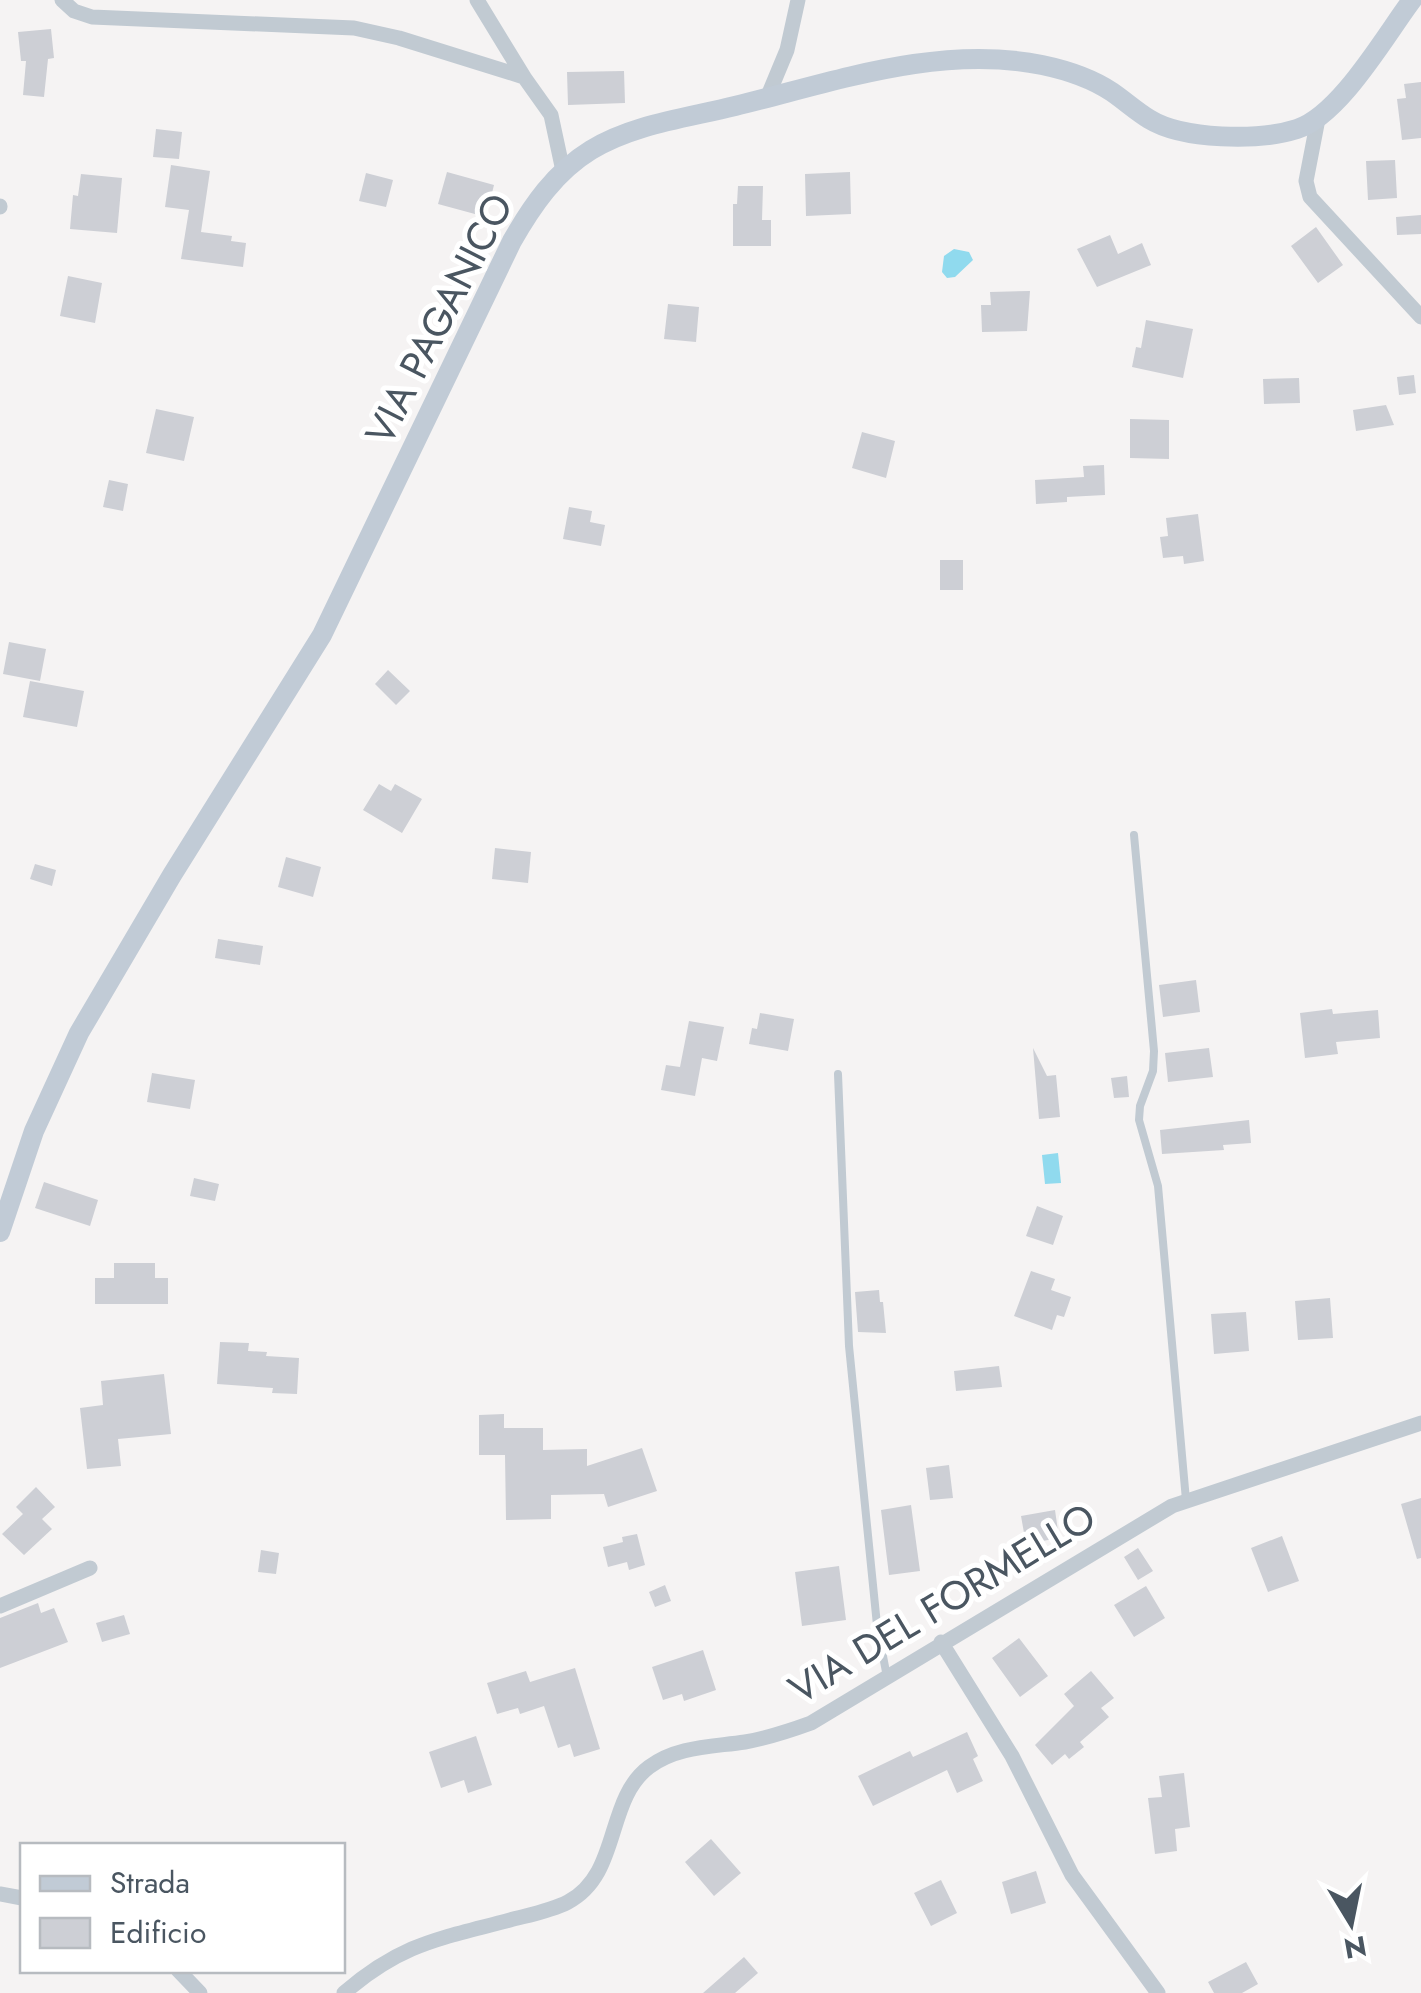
<svg xmlns="http://www.w3.org/2000/svg" width="1421" height="1993" font-family="Jost,sans-serif">
<style>
.water{fill:#90daee}
.building{fill:#cdcfd5}
.lines{fill:none;stroke-linecap:round;stroke-linejoin:round}
.lane{stroke:#c1cad2;stroke-width:8}
.street{stroke:#c1cad2;stroke-width:15}
.secondary{stroke:#c1cbd6;stroke-width:20}
.labels{text-anchor:middle;dominant-baseline:central;stroke-width:10;stroke-linejoin:round;paint-order:stroke}
.street-label{font-size:40px;fill:#4a5661;stroke:#fff}
</style>
<rect width="100%" height="100%" fill="#f5f3f3"/>
<path class="water" d="M954,249L969,252L973,260L955,277L947,278L942,272L944,256Z
M1058,1153L1061,1183L1045,1184L1042,1155Z"/>
<path class="building" d="M51,29L54,58L48,59L44,97L23,95L26,61H21L18,32Z
M624,71L625,103L568,105L567,72Z
M1421,82V138L1402,140L1397,99L1406,98L1404,84Z
M156,129L182,132L179,159L153,157Z
M1395,160L1397,198L1368,200L1366,161Z
M171,165L210,171L201,232L232,236L231,241L246,243L243,267L181,259L189,210L165,207Z
M447,172L494,185L486,217L438,204Z
M850,172L851,214L806,216L805,174Z
M366,173L393,180L386,207L359,201Z
M81,174L122,178L117,233L70,229L73,195L78,196Z
M738,186H763L762,220H771V246H733V204H737Z
M1421,215V234L1397,235L1396,217Z
M1316,227L1343,265L1318,283L1291,246Z
M1110,235L1118,254L1142,243L1151,265L1097,287L1077,249Z
M68,276L102,283L95,323L60,316Z
M1030,291L1027,331L982,332L981,305H991L990,292Z
M668,304L699,307L696,342L664,339Z
M1146,320L1193,329L1183,378L1132,367L1136,347L1141,348Z
M1414,375L1416,393L1399,395L1397,377Z
M1299,378L1300,403L1264,404L1263,379Z
M1386,405L1394,425L1356,431L1353,410Z
M156,409L194,417L184,461L146,453Z
M1130,419L1169,420V459L1130,458Z
M862,432L895,441L886,478L852,468Z
M1104,465L1105,495L1067,497V502L1036,504L1035,480L1084,477L1083,466Z
M109,480L128,484L123,511L103,507Z
M569,507L592,511L590,522L605,525L601,546L563,539Z
M1198,514L1204,561L1184,564L1183,556L1163,558L1160,537L1168,536L1166,518Z
M940,560H963V590H940Z
M9,642L46,649L40,681L3,674Z
M388,670L410,691L396,705L375,684Z
M30,681L84,691L77,727L23,717Z
M379,784L391,791L395,784L422,799L402,833L363,810Z
M495,848L531,852L528,883L492,879Z
M286,857L321,867L313,897L278,887Z
M35,864L56,870L52,886L30,879Z
M218,939L263,946L260,965L215,958Z
M1196,980L1200,1012L1163,1017L1159,985Z
M1332,1009L1333,1014L1378,1010L1380,1038L1336,1042L1338,1054L1305,1058L1300,1013Z
M760,1013L794,1019L788,1051L749,1044L752,1028L757,1029Z
M689,1021L724,1027L717,1061L702,1058L695,1096L661,1090L666,1065L680,1067Z
M1033,1048L1047,1076L1056,1075L1060,1117L1039,1119Z
M1209,1048L1213,1077L1168,1082L1165,1053Z
M152,1073L195,1080L190,1109L147,1102Z
M1127,1076L1129,1097L1114,1098L1111,1078Z
M1249,1120L1251,1143L1223,1145L1224,1150L1162,1154L1160,1130Z
M194,1178L219,1184L215,1201L190,1196Z
M44,1182L98,1200L90,1226L35,1208Z
M1037,1206L1063,1216L1053,1245L1026,1236Z
M114,1263H155V1278H168V1304H95V1278H114Z
M1031,1271L1055,1279L1051,1290L1071,1297L1064,1317L1057,1315L1052,1330L1014,1316Z
M879,1290L880,1302H883L886,1333L858,1332L855,1292Z
M1330,1298L1333,1338L1298,1340L1295,1301Z
M1246,1312L1249,1351L1214,1354L1211,1314Z
M220,1342L249,1343L248,1351L267,1352L266,1356L299,1358L297,1394L272,1393L273,1388L217,1384Z
M999,1366L1002,1387L956,1391L954,1371Z
M164,1374L171,1434L118,1439L121,1466L87,1469L80,1408L103,1405L101,1381Z
M504,1414V1428H543V1450L587,1449V1466L642,1448L657,1491L608,1507L604,1494L551,1495V1519L506,1520L505,1455H479V1415Z
M949,1465L953,1498L930,1500L926,1468Z
M36,1487L55,1507L42,1519L52,1529L24,1555L2,1534L23,1514L16,1507Z
M1421,1498V1558L1417,1559L1401,1504Z
M911,1505L920,1571L889,1575L881,1510Z
M1055,1510L1059,1538L1026,1544L1021,1516Z
M637,1534L645,1565L629,1570L627,1562L608,1567L603,1547L623,1542L622,1537Z
M1282,1536L1299,1581L1268,1592L1251,1548Z
M1138,1548L1153,1571L1138,1580L1124,1557Z
M261,1550L279,1553L276,1574L258,1572Z
M839,1566L846,1620L802,1626L795,1572Z
M665,1585L671,1601L655,1607L649,1592Z
M1146,1586L1165,1618L1134,1637L1114,1605Z
M38,1603L41,1613L54,1608L68,1642L0,1668V1618Z
M124,1615L130,1634L102,1642L96,1623Z
M1019,1638L1048,1676L1020,1697L992,1658Z
M703,1650L716,1690L684,1701L682,1694L663,1700L652,1667Z
M575,1668L600,1749L574,1757L570,1744L558,1748L544,1706L520,1714L518,1708L497,1714L487,1683L526,1671L530,1682Z
M1091,1671L1114,1698L1101,1708L1109,1717L1080,1742L1084,1747L1069,1759L1065,1754L1052,1765L1035,1745L1074,1706L1064,1694Z
M967,1732L978,1756L973,1759L983,1781L957,1793L947,1770L873,1806L858,1776L910,1751L913,1757Z
M476,1736L492,1785L468,1793L464,1780L441,1788L429,1752Z
M1184,1773L1190,1827L1175,1829L1177,1851L1155,1854L1148,1798L1162,1797L1159,1776Z
M711,1839L741,1873L714,1896L685,1862Z
M1036,1871L1046,1903L1011,1914L1002,1882Z
M941,1880L957,1913L931,1926L914,1893Z
M744,1957L758,1973L735,1993H703Z
M1246,1962L1258,1984L1242,1993H1214L1208,1982Z"/>
<g class="lines">
<path class="lane" d="M1134,835L1154,1051L1153,1071L1140,1106L1139,1120L1158,1186L1186,1500
M838,1074L849,1346L877,1625L887,1677"/>
<path class="street" d="M62,0L74,11L92,17L354,28L399,38L524,77L551,115L563,171
M477,0L524,77
M767,98L787,50L798,0
M1318,119L1306,181L1310,197L1421,317
M0,206V207
M0,1606L90,1568
M941,1642L1012,1756L1072,1875L1158,1993
M0,1894L22,1898
M178,1970L200,1993
M344,1993C402,1943 439,1939 510,1920C529,1915 551,1911 568,1902C621,1874 605,1800 649,1767C677,1746 712,1747 745,1742C768,1738 789,1731 811,1723L1172,1506L1421,1423"/>
<path class="secondary" d="M0,1232L34,1131L79,1033L172,875L322,635L512,241C532,206 555,172 591,150C634,124 687,118 735,106C834,82 939,44 1042,65C1066,70 1091,78 1112,92C1125,101 1136,111 1149,119C1183,140 1259,141 1297,129C1340,115 1385,36 1412,0"/>
</g>
<g class="labels">
<g class="street-label">
<text transform="translate(439 319) rotate(-63)">VIA PAGANICO</text>
<text transform="translate(942 1603) rotate(-31)">VIA DEL FORMELLO</text>
</g>
</g>
<rect x="20" y="1843" width="325" height="130" fill="#ffffff" stroke="#b7bbc0" stroke-width="2.5"/>
<rect x="40" y="1876" width="50" height="15" fill="#c1cbd6" stroke="#b7bbc0" stroke-width="2.5"/>
<text x="110" y="1893" font-size="30" fill="#4a5661">Strada</text>
<rect x="40" y="1918" width="50" height="30" fill="#cdcfd5" stroke="#b7bbc0" stroke-width="2.5"/>
<text x="110" y="1943" font-size="30" fill="#4a5661">Edificio</text>
<g transform="translate(1351 1923) rotate(170)" stroke="#ffffff" stroke-width="8" paint-order="stroke">
<path d="M0-8L18 38L0 25L-18 38Z" fill="#4a5661"/>
<text y="-15" font-size="28" font-weight="bold" text-anchor="middle" fill="#4a5661">N</text>
</g>
</svg>
